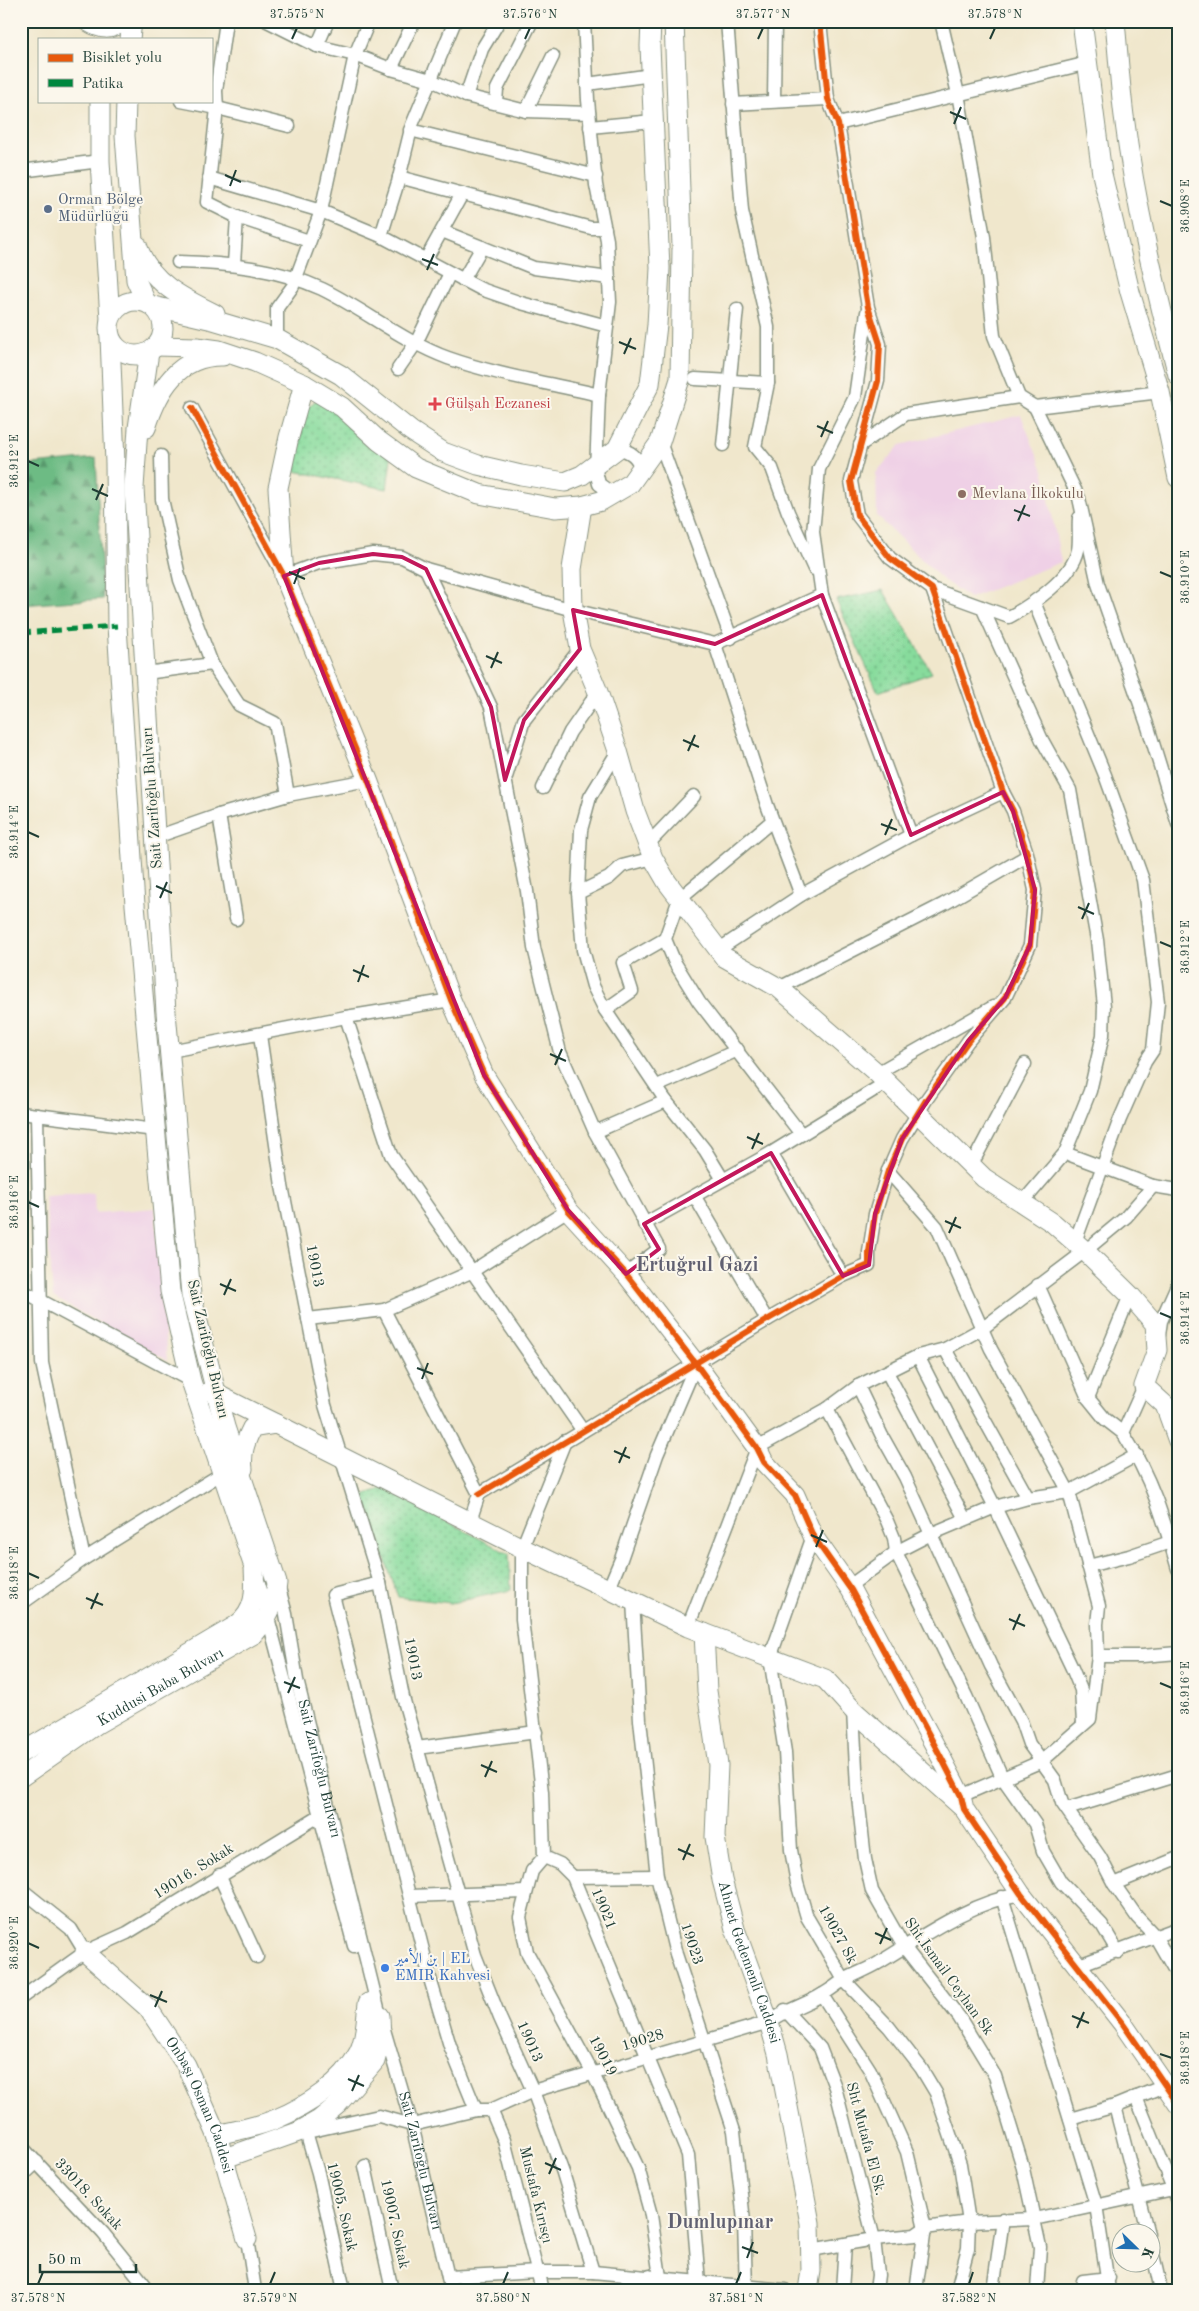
<svg xmlns="http://www.w3.org/2000/svg" width="1199" height="2311" font-family="'Old Standard TT',Amiri,serif">
<style>
.built{fill:#efd0e6}
.forest{fill:url(#forest-firs);stroke:#467c5c}
.park{fill:url(#park-dots);stroke:#538c68}
.lines{fill:none;stroke-linecap:round;stroke-linejoin:round}
.street-casing{stroke:#889280;stroke-width:15}
.secondary-casing{stroke:#889280;stroke-width:21}
.street{stroke:#fff;stroke-width:12}
.secondary{stroke:#fff;stroke-width:19}
.quiet{stroke:#00873e;stroke-width:5;stroke-dasharray:10 5;stroke-linecap:butt}
.cycleway-casing{stroke:#fbf7ec;stroke-width:9}
.cycleway{stroke:#e8590c;stroke-width:6}
.marked{fill:none;stroke:#c2185b;stroke-width:4;stroke-linejoin:round}
.ticks{fill:none;stroke:#1f3d34;stroke-width:2}
.service-dot{fill:#5c6f8a;stroke:#fbf7ec;stroke-width:2}
.health-dot{fill:#e0444e;stroke:#fbf7ec;stroke-width:2}
.education-dot{fill:#8d6e63;stroke:#fbf7ec;stroke-width:2}
.shop-dot{fill:#3f7fe0;stroke:#fbf7ec;stroke-width:2}
.labels{text-anchor:middle;dominant-baseline:central;stroke-width:4;stroke-linejoin:round;paint-order:stroke}
.service-label{font-size:15px;fill:#4e5e75;stroke:#fbf7ec;text-anchor:start}
.health-label{font-size:15px;fill:#be3a42;stroke:#fbf7ec;text-anchor:start}
.education-label{font-size:15px;fill:#785e54;stroke:#fbf7ec;text-anchor:start}
.street-label{font-size:15px;fill:#1f3d34;stroke:#fbf7ec}
.shop-label{font-size:15px;fill:#366cbe;stroke:#fbf7ec;text-anchor:start}
.district-label{font-size:20px;font-weight:bold;fill:#606071;stroke:#fbf7ec}
.neatline{fill:none;stroke:#1f3d34;stroke-width:2}
.ticks-label{font-size:12px;text-anchor:middle;fill:#1f3d34}
</style>
<defs>
<pattern id="forest-firs" width="22" height="20" patternUnits="userSpaceOnUse" patternTransform="scale(1.25)"><rect width="22" height="20" fill="#6dbb84"/><path d="M5 1l3.5 6h-7zM16 11l3.5 6h-7z" fill="#59996d"/></pattern>
<pattern id="park-dots" width="8" height="8" patternUnits="userSpaceOnUse" patternTransform="scale(1.25)"><rect width="8" height="8" fill="#87db9c"/><path d="M2 2h.1M6 6h.1" fill="none" stroke="#6eb380" stroke-width="1.8" stroke-linecap="round"/></pattern>
</defs>
<rect width="100%" height="100%" fill="#fbf7ec"/>
<filter id="ink" filterUnits="userSpaceOnUse"><feTurbulence type="fractalNoise" baseFrequency=".02" numOctaves="2"/><feDisplacementMap in="SourceGraphic" scale="10" xChannelSelector="R" yChannelSelector="G"/><feConvolveMatrix kernelMatrix="1 2 1 2 8 2 1 2 1" color-interpolation-filters="sRGB"/></filter>
<filter id="wash" filterUnits="userSpaceOnUse"><feTurbulence type="fractalNoise" baseFrequency=".0096" numOctaves="4" result="noise"/><feDisplacementMap in="SourceGraphic" scale="20" xChannelSelector="R" yChannelSelector="G"/><feGaussianBlur stdDeviation="1.12" result="paint"/><feColorMatrix in="noise" values="0 0 0 0 0 0 0 0 0 0 0 0 0 0 0 0 0 1.4 0 .05"/><feComposite in="paint" operator="in"/></filter>
<g filter="url(#wash)">
<rect width="100%" height="100%" fill="#f0e7cc"/>
<path class="built" d="M1021,415L1044,473L1061,562L970,598L943,580L877,516L876,473L900,445Z
M94,1193L95,1213L155,1208L167,1360L53,1297L45,1196Z"/>
<path class="forest" d="M96,458L103,599L21,605V465Z"/>
<path class="park" d="M316,400L335,410L391,458L387,489L294,471L306,409Z
M883,590L932,673L878,692L836,600Z
M384,1488L509,1554L511,1590L451,1603L398,1597L363,1495Z"/>
</g>
<g filter="url(#ink)">
<g class="lines">
<g class="street-casing">
<g id="street">
<path d="M226,21L216,91L217,108L207,202L237,217L309,241"/>
<path d="M267,21L317,46L355,55L391,69L431,80L466,96L526,111L589,113"/>
<path d="M584,21L588,100L596,185L607,240L610,302L599,395L596,471L599,484L613,494"/>
<path d="M727,21L742,211L768,327V383L755,447L772,468L788,512L814,569"/>
<path d="M941,21L958,94L984,237L994,336L1019,397L1035,407L1160,392"/>
<path d="M317,46L328,21"/>
<path d="M391,69L414,21"/>
<path d="M587,84L652,75"/>
<path d="M466,96L482,49L499,21"/>
<path d="M181,101L217,108L289,126"/>
<path d="M774,101L775,21"/>
<path d="M496,102L497,89L532,21"/>
<path d="M733,104L828,99"/>
<path d="M526,111L553,56"/>
<path d="M838,124L1088,63"/>
<path d="M590,127L653,121"/>
<path d="M410,130L596,176"/>
<path d="M21,171L100,161"/>
<path d="M399,177L591,228H605"/>
<path d="M209,178L321,211L381,236L481,289L521,303L607,326"/>
<path d="M442,231L534,268L609,278"/>
<path d="M381,236L398,182L412,125L455,21"/>
<path d="M425,261L462,194"/>
<path d="M178,262C228,263 276,268 322,289C365,310 402,341 448,358C496,375 549,383 599,395"/>
<path d="M234,264L237,217"/>
<path d="M463,280L482,247"/>
<path d="M277,339V308L293,286L321,211L355,55L369,21"/>
<path d="M398,369L416,343L450,273"/>
<path d="M695,379L768,383"/>
<path d="M1035,407L1079,498L1098,584L1148,727L1178,824"/>
<path d="M192,408L284,576L319,563L373,554L402,557L426,569L573,610L715,644L822,595L813,532L819,469L855,397L867,312"/>
<path d="M660,442L731,638"/>
<path d="M723,445L737,309"/>
<path d="M860,445L906,414L1019,397"/>
<path d="M617,449C631,450 639,458 641,471"/>
<path d="M161,456L162,499L180,580L212,664L239,705L275,723L288,795"/>
<path d="M426,569L491,707L527,891L534,948L560,1052L595,1132L659,1249L626,1274"/>
<path d="M932,589L1009,617C1033,604 1072,578 1078,550C1080,540 1078,528 1079,518"/>
<path d="M822,595L911,835"/>
<path d="M1034,602L1105,775L1143,880L1158,1002L1153,1050L1145,1062L1120,1119L1075,1242"/>
<path d="M982,607L1042,740L1070,790L1097,940L1104,1006L1103,1035L1090,1091L1065,1153L1023,1202"/>
<path d="M715,644L767,805L801,895"/>
<path d="M146,673L212,664"/>
<path d="M618,751L590,797L581,830L578,893L583,950L593,986L605,1010L666,1101L705,1150L722,1178"/>
<path d="M506,777L524,720L580,649"/>
<path d="M543,788L570,732L598,692"/>
<path d="M219,815L236,919"/>
<path d="M772,821L679,899L665,939L675,963L699,1002L801,1134"/>
<path d="M156,837L219,815L288,795L368,780"/>
<path d="M648,844L694,796"/>
<path d="M578,893L609,878L622,866L653,858"/>
<path d="M718,950L801,895L911,835L1003,792"/>
<path d="M779,988L944,904L1027,856"/>
<path d="M605,1010L632,991L623,963L665,939"/>
<path d="M346,1017L451,1000"/>
<path d="M260,1035L282,1186L325,1405L380,1583L403,1697L475,1955L500,2018L533,2091L563,2173L593,2272"/>
<path d="M170,1051L346,1017L391,1155L583,1431"/>
<path d="M877,1073L993,1007"/>
<path d="M657,1086L738,1050"/>
<path d="M21,1113L155,1130"/>
<path d="M37,1115L42,1363L84,1559"/>
<path d="M595,1132L666,1101"/>
<path d="M771,1153L843,1276"/>
<path d="M1065,1153L1153,1186L1178,1190"/>
<path d="M971,1166L1025,1064"/>
<path d="M888,1171L937,1227L991,1349L1069,1492L1099,1606L1097,1624L1098,1656L1090,1719L1042,1761L961,1796"/>
<path d="M695,1197L767,1320"/>
<path d="M644,1224L771,1153L887,1082"/>
<path d="M1038,1285L1088,1398L1105,1419L1123,1433"/>
<path d="M21,1290L191,1381"/>
<path d="M384,1310L479,1494L470,1521"/>
<path d="M308,1319L384,1310L471,1272L568,1210"/>
<path d="M1159,1335L1161,1321L1178,1283"/>
<path d="M945,1349L1028,1498"/>
<path d="M918,1356L995,1507L1072,1668L1081,1690L1083,1723"/>
<path d="M887,1372L965,1519"/>
<path d="M858,1386L882,1436L905,1477L991,1666L1021,1721L1029,1744L1055,1780L1062,1803L1100,1857L1114,1884L1137,1917L1155,1936L1178,1976"/>
<path d="M1144,1386L1123,1433C1152,1479 1163,1517 1178,1569"/>
<path d="M1088,1398L1130,1295"/>
<path d="M827,1409L887,1521L894,1538L896,1552L966,1696L1002,1777L1035,1824L1043,1851L1061,1882L1102,1925L1118,1952"/>
<path d="M565,1441L522,1548V1619L542,1792L544,1857L560,1864L573,1877L688,2155L699,2282"/>
<path d="M479,1494L767,1320L843,1276L869,1265V1252L875,1214L888,1171L902,1139L926,1100L968,1041L1005,998L1030,945L1035,890L1027,853L1013,811L1003,792L932,589L890,558L857,515L851,481L878,381L880,344L868,307L838,124L828,99L820,21"/>
<path d="M813,1536L770,1658L785,1752L791,1850L797,1883L807,1917L844,1980L889,2027L921,2068L936,2093L960,2164L969,2222L968,2248L957,2290"/>
<path d="M1088,1566L1129,1556L1170,1542"/>
<path d="M259,1583L354,1946"/>
<path d="M380,1583L333,1595L431,1982L450,2046L476,2110"/>
<path d="M848,1587L896,1552L931,1534L995,1507L1028,1498L1069,1492L1137,1455"/>
<path id="s1" d="M279,1588L286,1614L297,1680L380,2016L412,2125L451,2290"/>
<path d="M608,1590L621,1559L657,1455L696,1364"/>
<path d="M633,1601L640,1720L657,1876L676,1954L734,2131L744,2221L746,2290"/>
<path d="M21,1604L84,1559L221,1474"/>
<path d="M688,1627L757,1448L827,1409L858,1386L918,1356L945,1349L983,1328L1085,1251L1126,1217L1153,1186"/>
<path d="M1098,1656H1142L1178,1653"/>
<path d="M853,1710L857,1788L865,1859L872,1891L904,1947L959,2017L995,2076L1022,2164L1040,2247L1037,2290"/>
<path d="M417,1748L536,1732"/>
<path d="M1067,1809L1178,1775"/>
<path d="M544,1857L532,1871L520,1917L527,1952L593,2074L638,2168L651,2215L660,2277"/>
<path d="M219,1875L257,1957"/>
<path d="M573,1877L657,1876"/>
<path d="M1114,1884L1178,1858"/>
<path d="M21,1889L71,1929L85,1952"/>
<path d="M410,1896L526,1892"/>
<path d="M1002,1897L1096,2205L1109,2290"/>
<path d="M1079,1965L1178,1928"/>
<path d="M822,1995L870,2070L907,2152L925,2228L916,2290"/>
<path d="M21,1998L85,1952L127,1933L319,1816"/>
<path d="M785,2010L820,2048L835,2087L874,2239L878,2275L876,2290"/>
<path d="M1136,2097L1178,2201"/>
<path d="M1115,2106L1148,2234"/>
<path d="M491,2110L504,2140L542,2290"/>
<path d="M1070,2119L1115,2106L1164,2086"/>
<path d="M412,2125L476,2110H491L533,2091L769,2022C787,2009 806,2005 823,1994C831,1990 838,1983 846,1979C857,1973 869,1969 880,1962C923,1936 970,1902 1021,1894"/>
<path d="M306,2132L318,2173L344,2290"/>
<path d="M307,2132L379,2116L412,2125"/>
<path d="M21,2146L103,2233L149,2290"/>
<path d="M365,2166L392,2290"/>
<path d="M21,2177L37,2162"/>
<path d="M247,2239L255,2290"/>
<path d="M811,2250L874,2239L915,2235L925,2228L969,2222L1034,2219L1178,2188"/>
<path d="M1152,2250L1161,2290"/>
<path d="M448,2277L537,2272H593L785,2290"/>
<path d="M650,2290V2276"/>
<path d="M842,2290L845,2245"/>
<path d="M993,2290L1003,2219"/>
<path d="M1081,2290L1083,2281L1109,2278"/>
</g>
</g>
<g class="secondary-casing">
<g id="secondary">
<path d="M87,21C101,30 111,31 124,21"/>
<path d="M1082,21L1102,174L1130,292L1160,392L1178,478"/>
<path d="M1115,21C1118,53 1120,85 1124,116C1135,203 1156,290 1178,375"/>
<path d="M130,39L132,21"/>
<path d="M100,101V161L110,319"/>
<path d="M126,101L125,136L136,280L146,302"/>
<path d="M137,245C149,282 182,298 215,314"/>
<circle cx="136" cy="328" r="27"/>
<path d="M153,306L213,320L277,339L341,375L411,431L443,452L478,465L521,475L565,482L582,475L617,449L650,384L657,325L660,268L650,46L651,21"/>
<path d="M156,346L197,347L219,350L255,362L304,384L342,407L379,441L416,468L479,494L555,508L582,506L601,501L630,484L660,442L680,379L682,247L674,21"/>
<path d="M304,384L289,437L278,488L284,576L368,780L451,1000L484,1075L568,1210L626,1274L696,1364L757,1448L764,1462L795,1495L813,1536L851,1590L942,1759L961,1796L964,1809L1021,1894L1123,2024L1178,2104"/>
<path d="M146,428C158,390 178,355 223,356"/>
<path d="M582,506L572,569L573,610L580,649L598,692L618,751L635,811L653,858L667,882L724,957L779,988L877,1073L984,1178L1053,1223L1085,1251L1130,1295L1155,1324L1157,1350L1144,1386L1165,1405L1178,1441"/>
<path d="M210,1391L276,1424"/>
<path d="M243,1469C241,1453 245,1442 252,1428L276,1424L522,1548L688,1627L825,1679L853,1710L963,1808"/>
<path id="s2" d="M704,1633L707,1691L718,1765L715,1837L722,1880L735,1929L769,2022L778,2054L810,2223L811,2271L808,2290"/>
<path d="M21,1753L237,1625C257,1610 255,1589 254,1567L191,1381L170,1291L135,905L117,626L115,463L110,337"/>
<path id="s3" d="M21,1777L97,1724L254,1634C268,1618 275,1604 277,1583L225,1427L191,1295L166,1012L134,488L138,428L149,352"/>
<path id="s4" d="M85,1952L148,2008L186,2065L217,2135L247,2239"/>
<path d="M217,2135C236,2130 258,2127 276,2119C307,2106 343,2083 359,2052C366,2038 366,2019 368,2003"/>
<path d="M225,2158L298,2132L319,2120L337,2105L375,2061L381,2039L380,2016"/>
</g>
</g>
<use href="#street" class="street"/>
<use href="#secondary" class="secondary"/>
<path class="quiet" d="M21,633L117,626"/>
<g class="cycleway-casing">
<path id="cycleway" d="M192,408L284,576L368,780L451,1000L484,1075L568,1210L626,1274L696,1364L757,1448L764,1462L795,1495L813,1536L851,1590L942,1759L961,1796L964,1809L1021,1894L1123,2024L1178,2104
M479,1494L767,1320L843,1276L869,1265V1252L875,1214L888,1171L902,1139L926,1100L968,1041L1005,998L1030,945L1035,890L1027,853L1013,811L1003,792L932,589L890,558L857,515L851,481L878,381L880,344L868,307L838,124L828,99L820,21"/>
</g>
<use href="#cycleway" class="cycleway"/>
</g>
</g>
<path class="marked" d="M373,554L402,557L426,569L491,707L505,780L524,720L580,649L573,610L715,644L822,595L911,835L1003,792L1013,811L1035,890L1030,945L1005,998L968,1041L902,1139L875,1214L869,1265L843,1276L771,1153L644,1224L659,1249L626,1274L568,1210L484,1075L284,576L319,563Z"/>
<path class="ticks" d="M292,39L297,28M525,39L530,28M758,39L763,28M990,39L995,28M950,112L966,119M954,124L961,107M225,175L241,182M230,186L236,170M1160,201L1172,206M422,259L438,265M427,270L434,254M619,342L636,349M624,354L631,338M817,426L833,433M821,437L828,421M28,461L39,466M92,489L108,496M96,500L103,484M1014,510L1030,516M1018,521L1025,505M289,572L305,579M1160,572L1172,577M294,584L300,568M486,656L502,663M491,668L498,652M683,740L699,747M688,751L695,735M881,824L897,830M28,832L39,837M885,835L892,819M156,886L172,893M160,898L167,882M1078,907L1094,914M1082,919L1089,903M1160,942L1172,947M353,970L369,977M358,982L364,965M550,1054L566,1061M555,1065L562,1049M747,1137L763,1144M752,1149L759,1133M28,1202L39,1207M945,1221L961,1228M949,1233L956,1217M220,1284L236,1291M224,1295L231,1279M1160,1313L1172,1318M417,1368L433,1374M422,1379L428,1363M614,1451L630,1458M619,1463L626,1447M811,1535L827,1542M816,1547L823,1530M28,1573L39,1578M86,1598L103,1605M91,1609L98,1593M1009,1619L1025,1626M1013,1630L1020,1614M284,1682L300,1688M1160,1683L1172,1688M288,1693L295,1677M481,1765L497,1772M485,1777L492,1761M678,1849L694,1856M683,1860L690,1844M875,1933L891,1940M28,1943L39,1948M880,1944L887,1928M150,1995L167,2002M155,2007L162,1991M1072,2016L1089,2023M1077,2028L1084,2012M1160,2054L1172,2058M348,2079L364,2086M352,2091L359,2075M545,2163L561,2170M549,2174L556,2158M742,2247L758,2253M747,2258L753,2242M38,2284L43,2272M270,2284L275,2272M503,2284L508,2272M736,2284L741,2272M969,2284L973,2272"/>
<circle class="service-dot" cx="48" cy="209" r="5"/>
<path class="health-dot" d="M432.5 396.5h5v5h5v5h-5v5h-5v-5h-5v-5h5z"/>
<circle class="education-dot" cx="962" cy="494" r="5"/>
<circle class="shop-dot" cx="385" cy="1968" r="5"/>
<g class="labels">
<g class="service-label">
<text x="58" y="200">Orman Bölge<tspan x="58" dy="17">Müdürlüğü</tspan></text>
</g>
<g class="health-label">
<text x="445" y="404">Gülşah Eczanesi</text>
</g>
<g class="education-label">
<text x="972" y="494">Mevlana İlkokulu</text>
</g>
<g class="street-label">
<text transform="translate(153 798) rotate(-94)">Sait Zarifoğlu Bulvarı</text>
<text transform="translate(314 1266) rotate(79)">19013</text>
<text transform="translate(207 1349) rotate(77)">Sait Zarifoğlu Bulvarı</text>
<text transform="translate(412 1659) rotate(79)">19013</text>
<text stroke="none"><textPath href="#s3" startOffset="166">Kuddusi Baba Bulvarı</textPath></text>
<text stroke="none"><textPath href="#s1" startOffset="185">Sait Zarifoğlu Bulvarı</textPath></text>
<text transform="translate(194 1872) rotate(-32)">19016. Sokak</text>
<text transform="translate(603 1909) rotate(68)">19021</text>
<text transform="translate(837 1935) rotate(61)">19027 Sk</text>
<text transform="translate(691 1944) rotate(72)">19023</text>
<text stroke="none"><textPath href="#s2" startOffset="335">Ahmet Gedemenli Caddesi</textPath></text>
<text transform="translate(948 1977) rotate(54)">Sht.Ismail Ceyhan Sk</text>
<text transform="translate(643 2041) rotate(-17)">19028</text>
<text transform="translate(529 2042) rotate(66)">19013</text>
<text transform="translate(602 2056) rotate(62)">19019</text>
<text stroke="none"><textPath href="#s4" startOffset="195">Onbaşı Osman Caddesi</textPath></text>
<text transform="translate(865 2139) rotate(75)">Sht Mutafa El Sk.</text>
<text stroke="none"><textPath href="#s1" startOffset="590">Sait Zarifoğlu Bulvarı</textPath></text>
<text transform="translate(88 2195) rotate(47)">33018. Sokak</text>
<text transform="translate(535 2195) rotate(76)">Mustafa Kırısçı</text>
<text transform="translate(341 2207) rotate(77)">19005. Sokak</text>
<text transform="translate(394 2224) rotate(78)">19007. Sokak</text>
</g>
<g class="shop-label">
<text x="395" y="1959">بن الأمير | EL<tspan x="395" dy="17">EMIR Kahvesi</tspan></text>
</g>
<g class="district-label">
<text x="697" y="1266">Ertuğrul Gazi</text>
<text x="720" y="2223">Dumlupınar</text>
</g>
</g>
<rect width="1199" height="2311" fill="none" stroke="#fbf7ec" stroke-width="55"/>
<rect x="38" y="38" width="175" height="65" fill="#fbf7ec" stroke="#a3ada2"/>
<rect x="48" y="54" width="25" height="8" fill="#e8590c" stroke="#a3ada2"/>
<text x="82" y="62" font-size="15" fill="#1f3d34">Bisiklet yolu</text>
<rect x="48" y="79" width="25" height="8" fill="#00873e" stroke="#a3ada2"/>
<text x="82" y="88" font-size="15" fill="#1f3d34">Patika</text>
<g transform="translate(1136 2248) rotate(113)"><circle r="24" fill="#fbf7ec" stroke="#a3ada2"/>
<path d="M0-4L9 19L0 12L-9 19Z" fill="#1f6fb2"/>
<text y="-8" font-size="14" font-weight="bold" text-anchor="middle" fill="#1f3d34">K</text>
</g>
<path d="M40 2264v8h96v-8" fill="none" stroke="#1f3d34" stroke-width="2.5"/>
<text x="48" y="2264" font-size="15" fill="#1f3d34" stroke="#fbf7ec" stroke-width="4" paint-order="stroke">50 m</text>
<rect x="28" y="28" width="1144" height="2256" class="neatline"/>
<g class="ticks-label">
<text x="297" y="18">37.575°N</text>
<text x="530" y="18">37.576°N</text>
<text x="763" y="18">37.577°N</text>
<text x="995" y="18">37.578°N</text>
<text transform="translate(1185 206) rotate(-90)" y="4">36.908°E</text>
<text transform="translate(14 461) rotate(-90)" y="4">36.912°E</text>
<text transform="translate(1185 577) rotate(-90)" y="4">36.910°E</text>
<text transform="translate(14 832) rotate(-90)" y="4">36.914°E</text>
<text transform="translate(1185 947) rotate(-90)" y="4">36.912°E</text>
<text transform="translate(14 1202) rotate(-90)" y="4">36.916°E</text>
<text transform="translate(1185 1318) rotate(-90)" y="4">36.914°E</text>
<text transform="translate(14 1573) rotate(-90)" y="4">36.918°E</text>
<text transform="translate(1185 1688) rotate(-90)" y="4">36.916°E</text>
<text transform="translate(14 1943) rotate(-90)" y="4">36.920°E</text>
<text transform="translate(1185 2058) rotate(-90)" y="4">36.918°E</text>
<text x="38" y="2302">37.578°N</text>
<text x="270" y="2302">37.579°N</text>
<text x="503" y="2302">37.580°N</text>
<text x="736" y="2302">37.581°N</text>
<text x="969" y="2302">37.582°N</text>
</g>
</svg>
